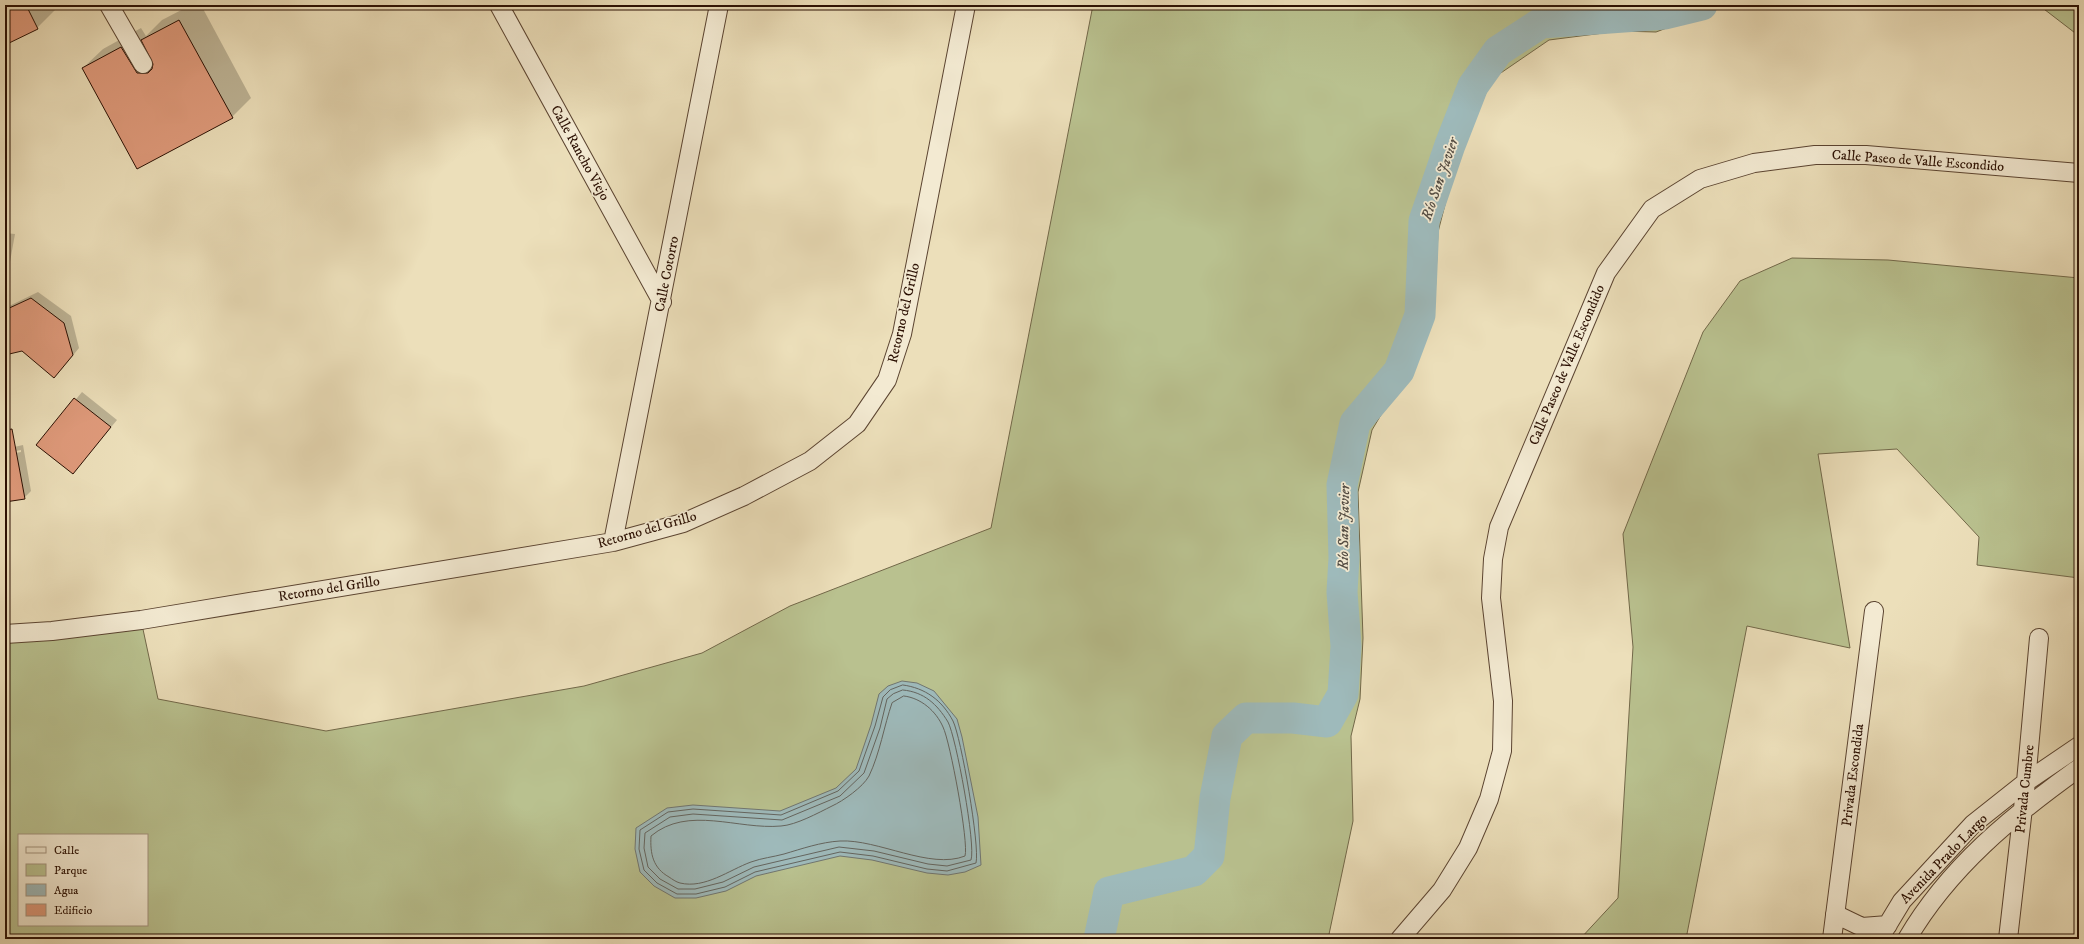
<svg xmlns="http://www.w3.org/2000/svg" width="2084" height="944" font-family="'IM FELL DW Pica',serif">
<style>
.green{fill:#b9c18f;stroke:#726849;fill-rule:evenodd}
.water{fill:#9ebabb;stroke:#707671}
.shadow{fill:#0003}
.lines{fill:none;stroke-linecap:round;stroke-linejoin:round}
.shore{stroke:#64655f;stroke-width:1}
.river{stroke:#9ebabb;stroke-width:31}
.building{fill:#df9a7b;stroke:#2b1003}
.minor-casing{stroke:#5b4431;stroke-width:20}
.minor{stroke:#f3ead2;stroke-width:18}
.labels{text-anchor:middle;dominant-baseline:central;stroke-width:3.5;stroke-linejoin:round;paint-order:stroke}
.street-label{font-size:14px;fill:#2b1003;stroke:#f3ead2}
.water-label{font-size:15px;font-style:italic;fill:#534c43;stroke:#f3ead2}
</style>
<rect width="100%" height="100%" fill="#ecdfba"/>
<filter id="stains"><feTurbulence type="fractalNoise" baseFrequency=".005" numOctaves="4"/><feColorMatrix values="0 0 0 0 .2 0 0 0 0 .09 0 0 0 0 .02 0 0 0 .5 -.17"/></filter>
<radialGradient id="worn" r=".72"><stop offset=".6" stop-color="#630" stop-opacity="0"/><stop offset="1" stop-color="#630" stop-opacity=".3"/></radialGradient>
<path class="green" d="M1093,5H1728L1656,32L1619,31L1549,40L1492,79L1456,162L1438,232L1435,297L1425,341L1372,430L1358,492L1363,638L1360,699L1351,736L1353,821L1328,939H5V634L141,620L158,699L326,731L584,686L702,653L790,606L991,528ZM19,835H147V925H19Z
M2027,5H2079V36L2040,6Z
M1792,258L1888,260L2079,278V578L1977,565L1979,537L1897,449L1818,454L1850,648L1747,626L1686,939H1580L1618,898L1633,647L1623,534L1703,332L1740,281Z"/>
<path class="water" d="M902,681L917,683L934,691L957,719L962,737L978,817L981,865L965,872L948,875L927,873L872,860L840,856L756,876L726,891L696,898H675L654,886L640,872L635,849L636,828L667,808L693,805L780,811L836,788L856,769L871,725L879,694L888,686Z"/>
<path class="shadow" d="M5,5H55L57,8L37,28L5,44Z
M191,5H201L251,98L232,117L83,68L103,49L141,28L146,36L162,20Z
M5,233L15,234L8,273L5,275Z
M38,292L71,316L79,348L61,370L22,350L5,354V308Z
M82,392L117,420L73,473L38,445Z
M23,445L31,491L24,498L5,501V455L21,452V450L5,453V449Z"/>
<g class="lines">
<path class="shore" d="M903,685C925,688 942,700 953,721C961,737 980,846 976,863L947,871L927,869L873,856L840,852L755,872L725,887L696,894H677L657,883L644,870L639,849L640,830L668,812L693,809L781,815L838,791L859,771L875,726L883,697L890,690Z
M903,690C924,692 937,704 948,722C956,737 976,845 971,860L947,866L928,864L874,851L839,847L754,867L723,882L695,889H678L660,879L648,867L644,848L645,833L670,817L693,814L782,820L840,796L864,773L880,728L887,699L893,694Z
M904,696C921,698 936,711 943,727C950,741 969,843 965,856C930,870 878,839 840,841C821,842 801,849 784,854C773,857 762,858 751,862C729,870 705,889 680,883C676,882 672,879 669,877C653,868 650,854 651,836C688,805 738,830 781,826C796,825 818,813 832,806C843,801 863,787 869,776C880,753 884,726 892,703Z"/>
<path class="river" d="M1099,939L1109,892L1194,871L1209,856L1215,798L1227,736L1246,718H1293L1327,722L1343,694L1346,646L1342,592L1344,558L1342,485L1355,423L1399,371L1420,315L1424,221L1450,145L1473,86L1498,51L1541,23L1665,14L1702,5"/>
</g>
<path class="building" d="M5,5H26L38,29L5,45Z
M179,20L233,118L137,169L82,68L121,47L137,73H148L152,69L153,64L141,40Z
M31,298L64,323L73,355L54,378L22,351L5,355V310Z
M74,398L111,427L73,474L36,445Z
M12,429L25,499L5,502V430Z"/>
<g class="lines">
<g class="minor-casing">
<path id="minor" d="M109,5L143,64
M499,5L662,302
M613,542L719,5
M5,634L52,631L141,620L613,542L683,523L744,496L810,461L857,424L887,380L902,334L966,5
M1835,914L1862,927L1888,925
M1400,939L1442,890L1468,848L1489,799L1502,751L1503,701L1491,598L1493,559L1499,527L1606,273L1652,209L1700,179L1754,163L1815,155H1866L2079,173
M1832,939L1874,611
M1879,939L1902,901L1973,824L2026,782L2079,746
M1907,939C1949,867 2012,816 2079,768
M2008,939L2026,782L2039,638"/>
</g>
<use href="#minor" class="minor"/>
</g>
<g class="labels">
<g class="street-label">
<text transform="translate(580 153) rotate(61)">Calle Rancho Viejo</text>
<text transform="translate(1918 161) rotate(4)">Calle Paseo de Valle Escondido</text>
<text transform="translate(667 274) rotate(-79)">Calle Cotorro</text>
<text transform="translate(904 313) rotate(-77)">Retorno del Grillo</text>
<text transform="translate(1567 365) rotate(-67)">Calle Paseo de Valle Escondido</text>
<text transform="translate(647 530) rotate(-16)">Retorno del Grillo</text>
<text transform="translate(329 589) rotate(-9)">Retorno del Grillo</text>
<text transform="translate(1853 775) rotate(-83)">Privada Escondida</text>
<text transform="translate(2025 789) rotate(-84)">Privada Cumbre</text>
<text transform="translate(1944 859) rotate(-46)">Avenida Prado Largo</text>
</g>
<g class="water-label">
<text transform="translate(1440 179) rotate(-71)">Río San Javier</text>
<text transform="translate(1344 527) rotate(-89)">Río San Javier</text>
</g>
</g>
<rect width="2084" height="944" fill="none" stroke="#ecdfba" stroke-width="20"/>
<rect x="6" y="6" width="2072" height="932" fill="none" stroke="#2b1003" stroke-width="2"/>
<rect x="10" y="10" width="2064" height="924" fill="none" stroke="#2b1003"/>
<rect x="18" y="834" width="130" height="92" fill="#f3ead2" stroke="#a3937f"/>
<rect x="26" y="847" width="20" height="6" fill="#f3ead2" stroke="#a3937f"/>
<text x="54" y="854" font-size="12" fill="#2b1003">Calle</text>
<rect x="26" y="864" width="20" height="12" fill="#b9c18f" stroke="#a3937f"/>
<text x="54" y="874" font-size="12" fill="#2b1003">Parque</text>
<rect x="26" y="884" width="20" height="12" fill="#9ebabb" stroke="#a3937f"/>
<text x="54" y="894" font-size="12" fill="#2b1003">Agua</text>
<rect x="26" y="904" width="20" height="12" fill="#df9a7b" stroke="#a3937f"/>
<text x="54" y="914" font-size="12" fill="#2b1003">Edificio</text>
<rect width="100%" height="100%" filter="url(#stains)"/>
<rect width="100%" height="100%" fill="url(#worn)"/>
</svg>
